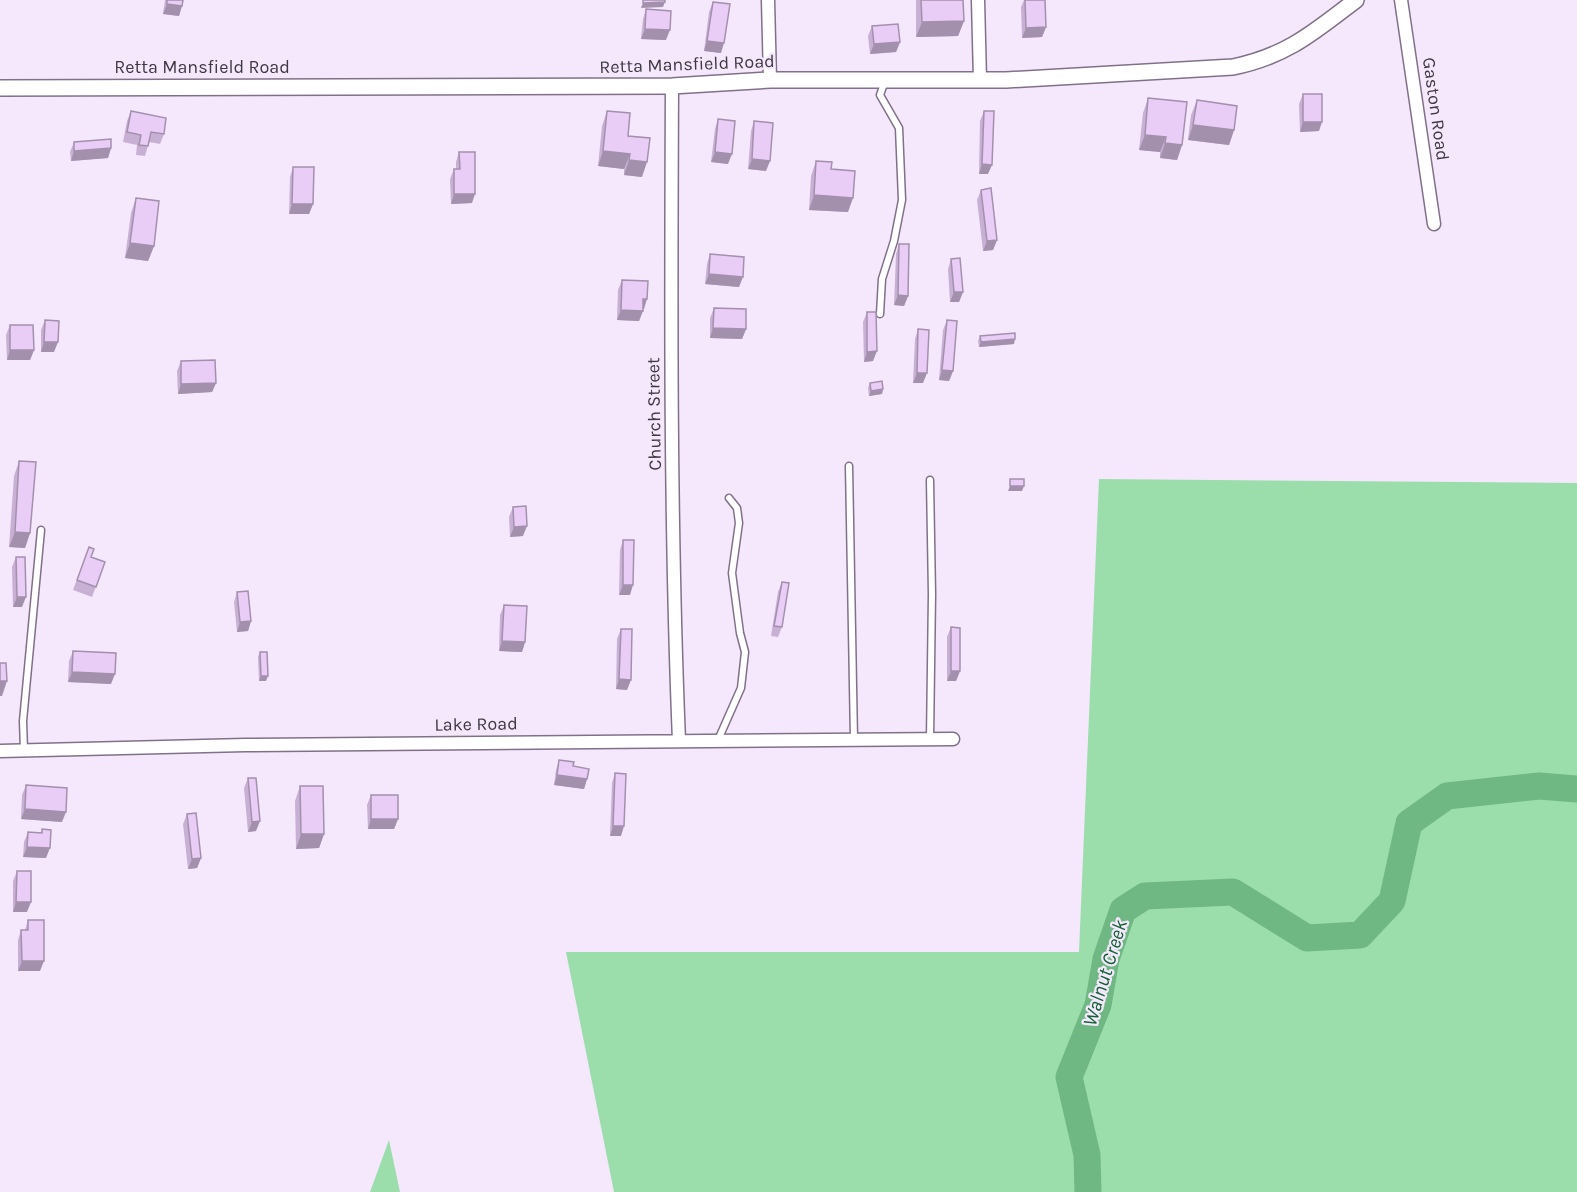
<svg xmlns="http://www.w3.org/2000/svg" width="1577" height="1192" font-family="Karla,sans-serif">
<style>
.green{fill:#9bdeac}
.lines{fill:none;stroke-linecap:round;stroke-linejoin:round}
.river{stroke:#70b883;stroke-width:27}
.service-casing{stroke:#807188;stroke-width:9}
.minor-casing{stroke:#807188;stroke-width:15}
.tertiary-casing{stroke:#807188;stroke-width:18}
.service{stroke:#fff;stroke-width:6}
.minor{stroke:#fff;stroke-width:12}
.tertiary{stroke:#fff;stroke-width:15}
.wall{fill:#c8b0d4}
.shaded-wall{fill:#a390ad}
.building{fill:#e9cdf7;stroke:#a390ad;stroke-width:1.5}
.labels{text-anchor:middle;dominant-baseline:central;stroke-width:4.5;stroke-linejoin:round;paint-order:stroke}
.street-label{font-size:18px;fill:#3e3841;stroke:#f5e8fc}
.water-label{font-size:20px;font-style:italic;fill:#0f6231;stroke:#f5e8fc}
</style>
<rect width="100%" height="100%" fill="#f5e8fc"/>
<path class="green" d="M1099,479L1577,483V1192H614L566,952H1079Z
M389,1140L400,1192H370Z"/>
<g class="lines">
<path class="river" d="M1088,1192L1087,1155L1069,1077L1098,1005L1106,959L1123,910L1145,896L1233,892L1307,938L1360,935L1392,901L1409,823L1447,796L1539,786L1577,789"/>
<g class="service-casing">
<path id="service" d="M880,314L882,279L894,241L902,200L899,128L880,95L885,81
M849,466L854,740
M930,480L932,594L930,739
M718,740L741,688L745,652L740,633L732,573L739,523L737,508L729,498
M24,750L23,721L41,530"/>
</g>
<g class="minor-casing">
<path id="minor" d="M768,0L770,80
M978,0L980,80
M1401,0L1434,224
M672,86C671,304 670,523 679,741
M0,751L245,745L953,739"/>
</g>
<g class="tertiary-casing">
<path id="tertiary" d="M0,88L672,86L770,80H1006L1233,67C1287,56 1314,32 1356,0"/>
</g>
<use href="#service" class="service"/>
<use href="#minor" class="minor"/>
<use href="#tertiary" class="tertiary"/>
</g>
<path class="wall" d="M165,0H183L179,16L163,14Z
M916,0H963L964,21L958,36L916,37Z
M1024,0H1045L1046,27L1042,37L1022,38L1021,7Z
M713,2L721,53L704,51L709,12Z
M646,9L666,40L641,39L643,19Z
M872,26L900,42L896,52L870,54L868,36Z
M1303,94L1319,131L1300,132L1299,104Z
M1148,98L1182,145L1177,160L1160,158V152L1139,150L1143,113Z
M1197,100L1234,130L1229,145L1188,140L1191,115Z
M131,111L164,134L160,144L149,142L145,156L136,155L137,145L123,142L127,121Z
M607,111L628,136L642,177L624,175V169L598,166L602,126Z
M984,111L988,174H979L980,121Z
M718,119L728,164L711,162L715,129Z
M754,121L766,171L748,169L751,131Z
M74,142L111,148L108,158L71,161L70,152Z
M459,152L472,203L451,204L450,179L454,169H456V162Z
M816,161L831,169L848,212L809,210L811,176Z
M293,167L313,204L309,214H289L290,177Z
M981,190L997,240L993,250L983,251L977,200Z
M136,198L154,246L148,261L125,258L131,213Z
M899,244L908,296L904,306L894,305L896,254Z
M710,254L739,287L705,284L707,264Z
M951,259L963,292L959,302H950L948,269Z
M622,280L644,309H643L639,321L617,320L618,290Z
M714,308L746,329L742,339L710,338V318Z
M867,312L873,361L864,362L863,322Z
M45,320L54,352H41V330Z
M947,320L953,371L949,381L939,380L943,330Z
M10,325L34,350L30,360H7L6,335Z
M918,329L923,383H913L915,339Z
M980,336L1014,344L979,347L978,341Z
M181,361L216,383L212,392L178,394L177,371Z
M870,383L883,389L882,394L869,396L868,388Z
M19,461L30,533L25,548L9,547L14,476Z
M513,507L523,536L510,537L509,517Z
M623,540L630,595H619L620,550Z
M89,547L91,557L105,562L92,597L73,590Z
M16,557L22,607H13L12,567Z
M782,582V627L778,637L771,636L778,592Z
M237,592L251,621L248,631L237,632L234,602Z
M504,605L525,642L522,652L499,651L500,615Z
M951,627L960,671L956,681H947V637Z
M621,629L627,690L616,689L617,639Z
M73,651L111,684L68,682L69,661Z
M260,652L266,681H259L258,657Z
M559,760L587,779L584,789L554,785L556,770Z
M615,773L621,836H610L612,783Z
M248,778L256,831L248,832L244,788Z
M26,785L62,822L21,819L22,795Z
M300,786L324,834L319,848L296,849L295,801Z
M371,795L398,819L394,829H368L367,805Z
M187,814L201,858L197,868L188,869L183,824Z
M42,829L46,858L23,857L24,842L28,832L41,833Z
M17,871L27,912H13V881Z
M28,920L40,971H18V940L21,930H25Z"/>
<path class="shaded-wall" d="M665,2L663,7L641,8L643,3Z
M167,4L182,6L179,16L163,14Z
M964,21L958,36L916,37L922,22Z
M1046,27L1042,37L1022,38L1026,28Z
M645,29L670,30L666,40L641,39Z
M707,41L724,43L721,53L704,51Z
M900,42L896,52L870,54L874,44Z
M1303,122H1322L1319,131L1300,132Z
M1193,125L1234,130L1229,145L1188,140Z
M1145,135L1166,137L1160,152L1139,150Z
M1165,143L1182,145L1177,160L1160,158Z
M111,148L108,158L71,161L74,151Z
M603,151L630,154L624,169L598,166Z
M715,152L732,154L728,164L711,162Z
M752,159L770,161L766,171L748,169Z
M629,160L647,162L642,177L624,175Z
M982,164L992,165L988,174H979Z
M454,194H475L472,203L451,204Z
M814,195L853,198L848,212L809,210Z
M292,204H313L309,214H289Z
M997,240L993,250L983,251L987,241Z
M130,243L154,246L148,261L125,258Z
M709,274L743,277L739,287L705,284Z
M954,292H963L959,302H950Z
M898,295L908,296L904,306L894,305Z
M643,299H647L644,309H640Z
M621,310L643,311L639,321L617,320Z
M713,328L746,329L742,339L710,338Z
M1015,339L1014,344L979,347L981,342Z
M44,342H58L54,352H41Z
M10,350H34L30,360H7Z
M877,351L873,361L864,362L867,352Z
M942,370L953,371L949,381L939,380Z
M917,373H927L923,383H913Z
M216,383L212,392L178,394L181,384Z
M883,389L882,394L869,396L871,391Z
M1010,486H1024L1022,491H1008Z
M527,526L523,536L510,537L514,527Z
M15,532L30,533L25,548L9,547Z
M623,585H633L630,595H619Z
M17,597H26L22,607H13Z
M251,621L248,631L237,632L240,622Z
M502,641L525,642L522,652L499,651Z
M951,671H960L956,681H947Z
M72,672L115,674L111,684L68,682Z
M261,676H268L266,681H259Z
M619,679L631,680L627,690L616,689Z
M0,681H7L2,696H0Z
M557,775L587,779L584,789L554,785Z
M25,809L66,812L62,822L21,819Z
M371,819H398L394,829H368Z
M260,821L256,831L248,832L252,822Z
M613,826H624L621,836H610Z
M301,834H324L319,848L296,849Z
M27,847L50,848L46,858L23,857Z
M201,858L197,868L188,869L192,859Z
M16,902H31L27,912H13Z
M22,961H44L40,971H18Z"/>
<path class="building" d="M167,0H183L182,6L167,4Z
M643,0H665V2L643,3Z
M921,0H963L964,21L922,22Z
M1025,0H1045L1046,27L1026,28Z
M713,2L730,4L724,43L707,41Z
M646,9L671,11L670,30L645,29Z
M898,24L900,42L874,44L872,26Z
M1303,94H1322V122H1303Z
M1148,98L1187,102L1182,145L1165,143L1166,137L1145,135Z
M1197,100L1237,106L1234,130L1193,125Z
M131,111L166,118L164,134L151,132L148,146L139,145L141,135L127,132Z
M607,111L630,113L628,136L650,138L647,162L629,160L630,154L603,151Z
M984,111H994L992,165L982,164Z
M718,119L735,121L732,154L715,152Z
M754,121L773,123L770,161L752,159Z
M111,139V148L74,151V142Z
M459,152H475V194H454V169H460Z
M816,161L832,162L831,169L855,171L853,198L814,195Z
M293,167H314L313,204H292Z
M991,188L997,240L987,241L981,190Z
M136,198L159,201L154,246L130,243Z
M899,244H909L908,296L898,295Z
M710,254L744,257L743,277L709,274Z
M960,258L963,292H954L951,259Z
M622,280L648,281L647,299H643V311L621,310Z
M714,308L746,309V329L713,328Z
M867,312H876L877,351L867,352Z
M45,320L59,321L58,342H44Z
M947,320L957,321L953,371L942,370Z
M10,325H33L34,350H10Z
M918,329L929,330L927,373H917Z
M1015,333V339L981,342L980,336Z
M215,360L216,383L181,384V361Z
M882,381L883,389L871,391L870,383Z
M19,461L36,462L30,533L15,532Z
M1010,479H1024V486H1010Z
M526,506L527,526L514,527L513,507Z
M623,540H634L633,585H623Z
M89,547L94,549L91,557L105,562L96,587L77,580Z
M16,557H25L26,597H17Z
M782,582L789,583L782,627L774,626Z
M248,591L251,621L240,622L237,592Z
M504,605L527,606L525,642L502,641Z
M951,627L960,628V671H951Z
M621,629H632L631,680L619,679Z
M73,651L116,653L115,674L72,672Z
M260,652H267L268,676H261Z
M0,663H6L7,681H0Z
M559,760L574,762L573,766L589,769L587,779L557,775Z
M615,773L626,774L624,826H613Z
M248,778H256L260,821L252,822Z
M26,785L67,788L66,812L25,809Z
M300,786H323L324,834H301Z
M371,795H398V819H371Z
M196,813L201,858L192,859L187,814Z
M42,829L51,830L50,848L27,847L28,832L42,833Z
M17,871H31V902H16Z
M28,920H44V961H22L21,930H28Z"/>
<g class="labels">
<g class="street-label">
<text transform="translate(687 64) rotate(-2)">Retta Mansfield Road</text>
<text x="202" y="67">Retta Mansfield Road</text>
<text transform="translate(1436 109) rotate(82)">Gaston Road</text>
<text transform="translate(654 414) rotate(-91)">Church Street</text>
<text transform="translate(476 724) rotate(-1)">Lake Road</text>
</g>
<g class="water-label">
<text transform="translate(1105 973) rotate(-73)">Walnut Creek</text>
</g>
</g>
</svg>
